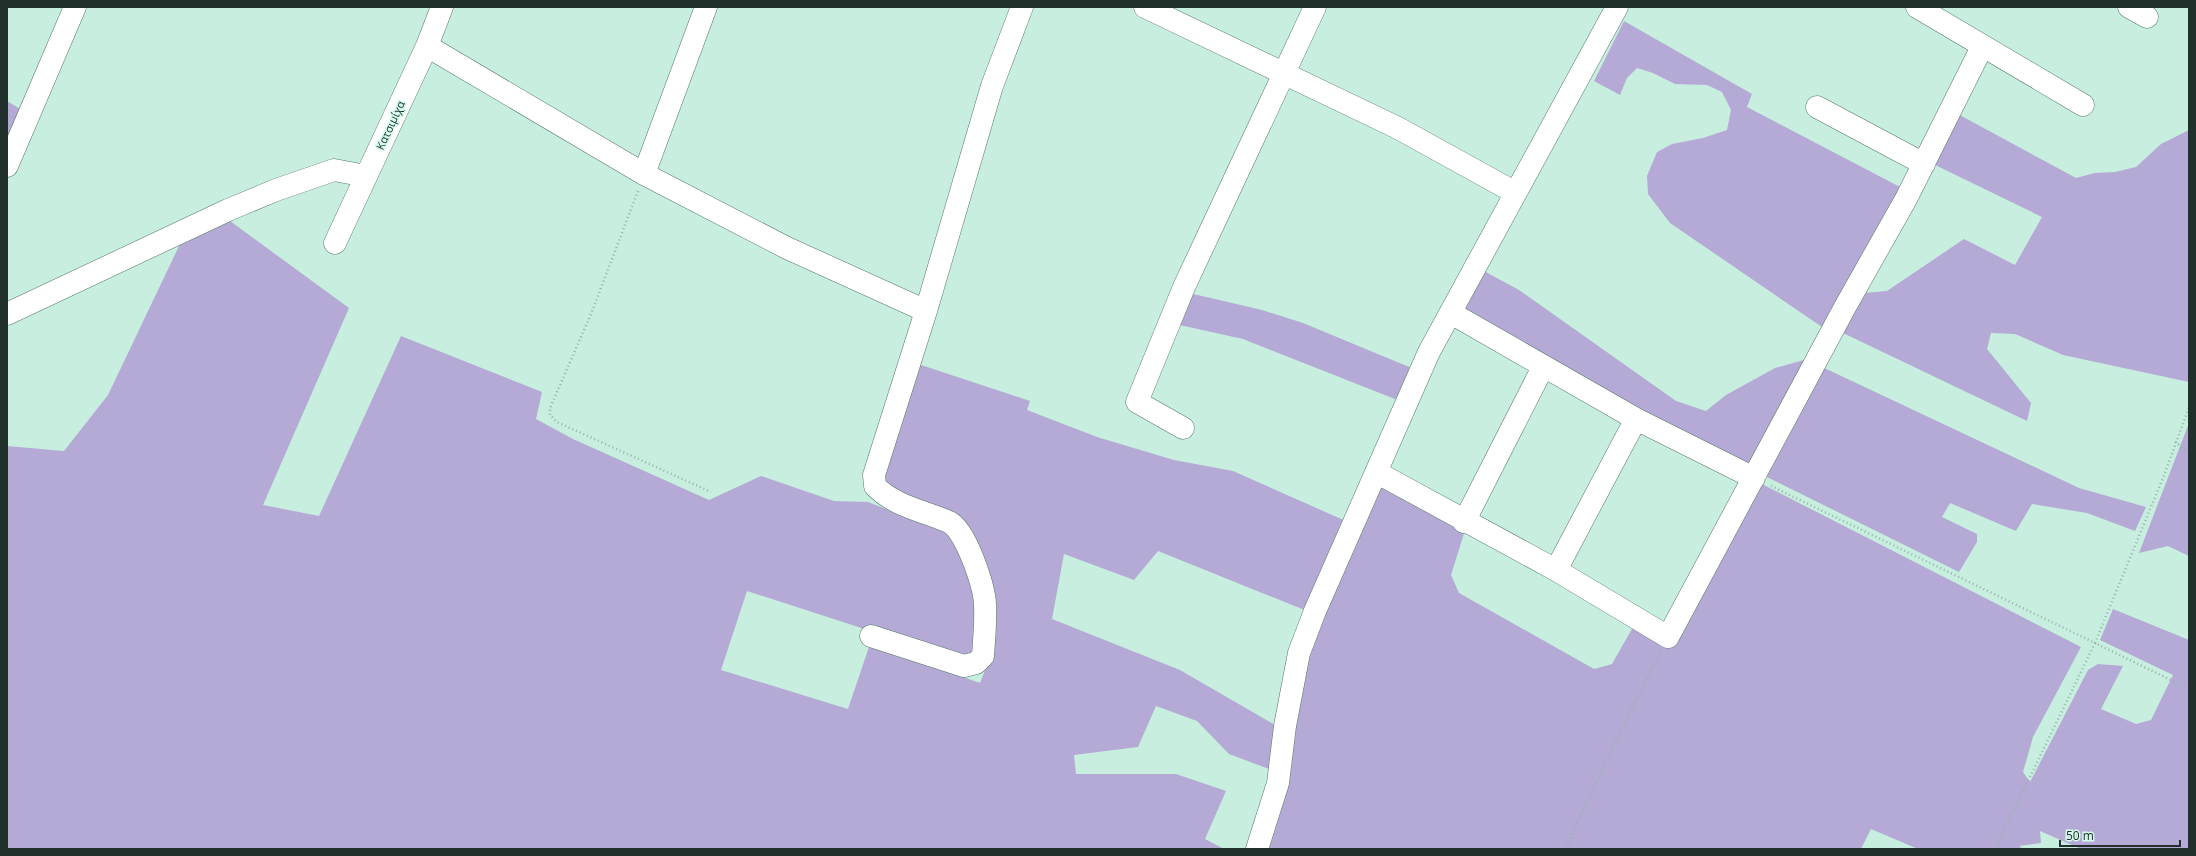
<svg xmlns="http://www.w3.org/2000/svg" width="2196" height="856" font-family="'Open Sans',sans-serif">
<style>
.green{fill:#b4aad5}
.lines{fill:none;stroke-linecap:round;stroke-linejoin:round}
.minor-casing{stroke:#56786c;stroke-width:23}
.path{stroke:#95b3a8;stroke-width:2.5;stroke-dasharray:1 3;stroke-linecap:butt}
.minor{stroke:#fff;stroke-width:22}
.labels{text-anchor:middle;dominant-baseline:central;stroke-width:3.5;stroke-linejoin:round;paint-order:stroke}
.street-label{font-size:11px;fill:#22302b;stroke:#d5fbec}
</style>
<rect width="100%" height="100%" fill="#c8eedf"/>
<path class="green" d="M1624,21L1752,94L1747,107L1902,188L1822,327L1670,223L1648,194L1647,176L1657,152L1672,144L1703,138L1727,130L1731,110L1722,92L1707,85L1675,84L1653,73L1637,68L1627,78L1620,95L1594,81Z
M7,101L20,109L7,142Z
M1956,113L2076,178L2095,173L2115,172L2136,167L2161,144L2189,130V382L2063,355L2015,334L1991,333L1987,349L2031,403L2027,421L1843,333L1864,293L1887,291L1964,239L2015,265L2042,217L1931,163Z
M230,221L349,308L263,505L319,516L401,336L542,392L536,419L573,439L709,500L761,476L834,501L868,502L947,533L961,546L978,587L973,654L960,660L747,591L721,670L848,709L870,644L980,683L991,655L970,542L874,494L915,363L1030,401L1027,410L1097,437L1174,460L1233,471L1348,522L1307,611L1158,551L1134,580L1064,554L1052,619L1180,670L1275,725L1269,769L1229,754L1197,721L1156,706L1138,747L1074,755L1076,774H1176L1226,791L1205,839L1224,849H7V446L64,451L108,395L180,244Z
M1482,270L1519,290L1676,401L1706,411L1726,395L1775,368L1804,360L1749,469L1684,441L1459,307Z
M1189,293L1262,310L1303,323L1414,369L1400,401L1243,339L1175,324Z
M1820,366L2079,488L2146,507L2135,531L2087,513L2032,504L2016,531L1950,503L1942,517L1977,534V542L1959,572L1765,476Z
M2189,423V556L2168,546L2139,553Z
M1762,484L2081,647L2033,737L2023,772L2030,782L2088,670L2098,664L2123,666L2101,709L2136,724L2151,720L2173,675L2100,640L2113,609L2189,640V849H2081L2040,831L2041,843L2019,846L2023,849H1918L1871,829L1861,849H1265L1308,651L1379,485L1465,530L1451,575L1459,593L1594,669L1612,664L1633,627L1658,639L1670,649Z"/>
<g class="lines">
<g class="minor-casing">
<path id="minor" d="M1145,7L1398,128L1514,192
M1917,7L2083,105
M2129,7L2147,17
M427,46L644,174L787,248L926,311
M1817,107L1924,164
M7,166L75,7
M644,174L706,7
M335,243L427,46L442,7
M1451,313L1636,419L1754,478
M7,314L228,210L276,190L334,170L366,176
M1183,428L1137,402L1184,287L1315,7
M1376,472L1556,570L1668,637L1845,307L1906,199L1982,47
M1464,522L1543,367
M1556,570L1636,419
M871,636L964,666L976,663L983,656C984,640 986,621 985,604C984,586 966,530 949,522C924,511 894,506 875,486L874,475L926,311L992,86L1022,7
M1257,849L1278,783L1285,726L1299,653L1315,611L1429,352L1617,7"/>
</g>
<path class="path" d="M638,191L591,314L550,408V415L557,422L711,492
M2175,442L2189,452
M1771,486L2095,643L2165,473L2189,407
M1565,849L1607,759L1660,653
M1995,849L2095,643L2189,689"/>
<use href="#minor" class="minor"/>
</g>
<g class="labels">
<g class="street-label">
<text transform="translate(390 125) rotate(-65)">Κατσιμίχα</text>
</g>
</g>
<rect width="2196" height="856" fill="none" stroke="#22302b" stroke-width="16"/>
<path d="M2060 840v6h120v-6" fill="none" stroke="#22302b" stroke-width="2"/>
<text x="2066" y="840" font-size="12" fill="#22302b" stroke="#d5fbec" stroke-width="3" paint-order="stroke">50 m</text>
</svg>
